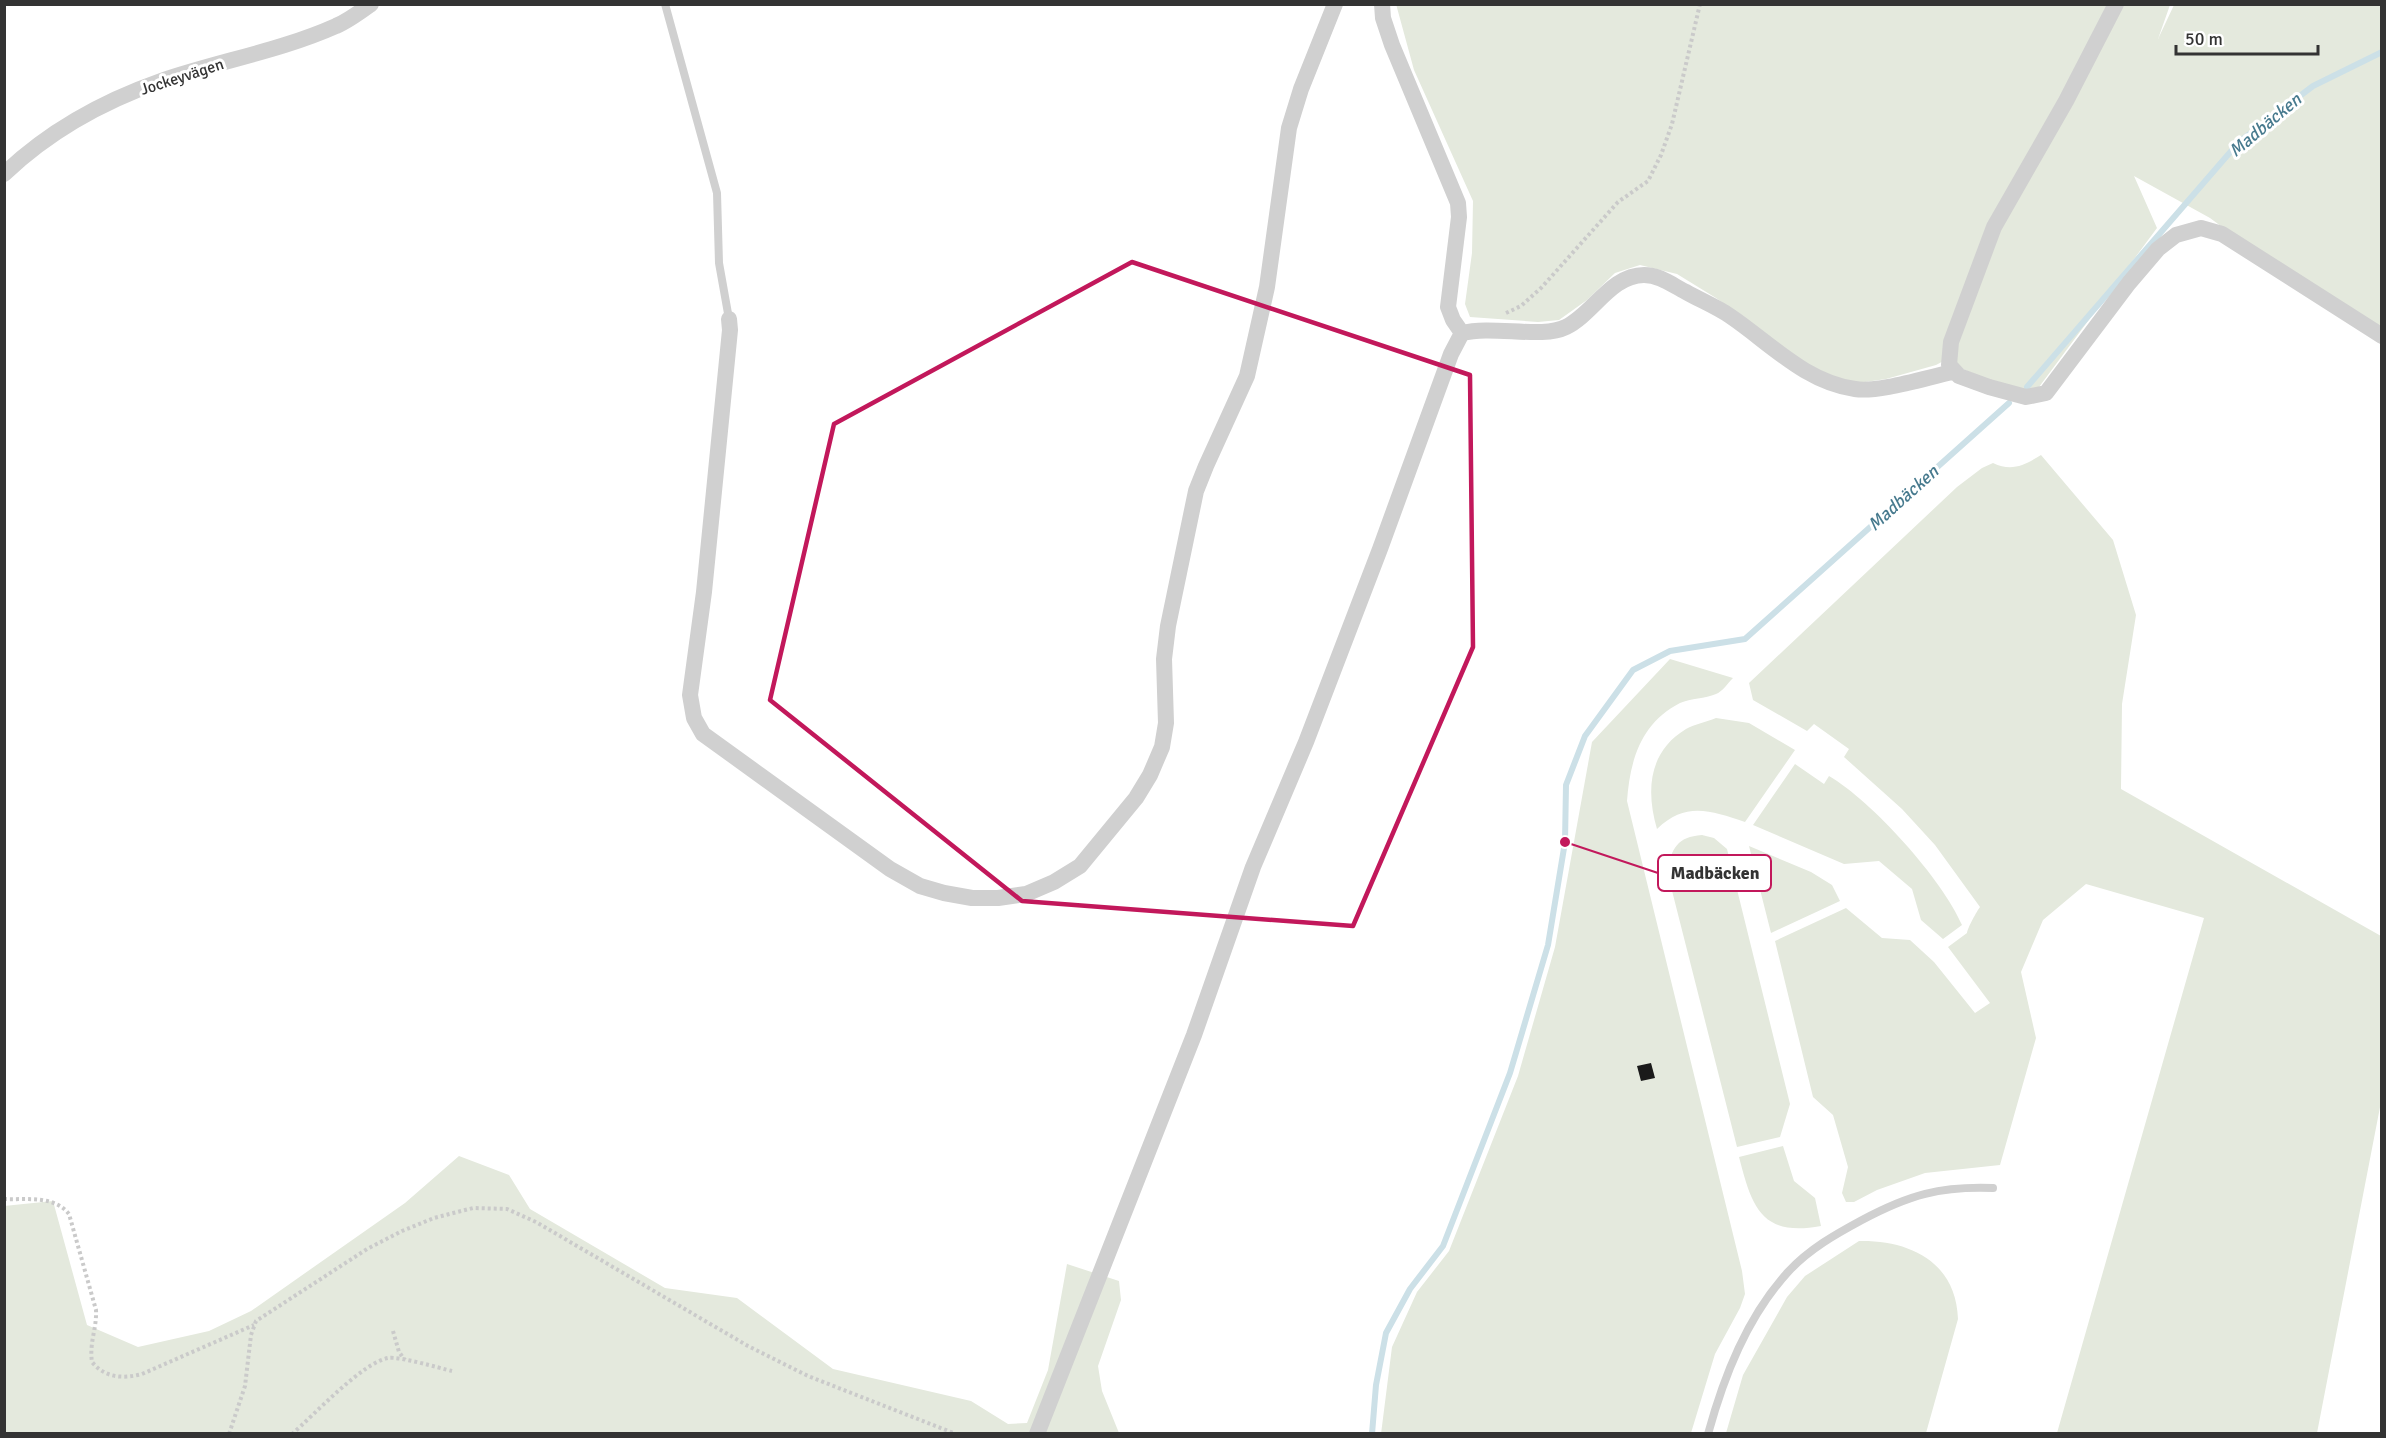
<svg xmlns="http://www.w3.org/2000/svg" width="2386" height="1438" font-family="Signika,sans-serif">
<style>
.green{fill:#e4e9dd}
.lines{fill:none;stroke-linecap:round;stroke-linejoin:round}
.stream{stroke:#cce0e7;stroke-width:6}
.building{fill:#1a1a1a}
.path{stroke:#cacaca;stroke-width:4;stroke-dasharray:3 3;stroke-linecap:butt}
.service{stroke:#d0d0d0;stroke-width:8}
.minor{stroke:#d0d0d0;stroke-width:16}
.marked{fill:none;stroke:#c2185b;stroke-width:4.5;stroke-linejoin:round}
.labels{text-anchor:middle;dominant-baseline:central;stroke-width:6;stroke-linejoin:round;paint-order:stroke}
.street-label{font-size:16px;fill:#333;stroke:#fff}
.water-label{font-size:18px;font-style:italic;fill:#477a8e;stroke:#fff}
.leader{fill:none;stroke:#c2185b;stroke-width:2}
.callout-dot{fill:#c2185b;stroke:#fff;stroke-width:2}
.callout{fill:#fff;stroke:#c2185b;stroke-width:2}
.callout-label{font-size:18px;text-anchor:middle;font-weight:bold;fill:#333}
</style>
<rect width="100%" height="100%" fill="#fff"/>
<path class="green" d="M1396,4L2170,5L2158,39L2174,5H2381V329L2245,244L2210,218L2134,176L2157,228L2039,387L2027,391L1990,381L1956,366L1951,357L1936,365L1886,379L1858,383L1822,375L1716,298L1677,274L1640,265L1615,273L1587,300L1559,320L1538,322L1470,317L1465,304L1472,253L1473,201L1414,70Z
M2041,455L2113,540L2136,615L2122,704L2121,789L2381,936V1102L2317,1433H2057L2204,918L2086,884L2043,920L2021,972L2036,1038L2000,1165L1925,1173L1877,1190L1854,1202H1846L1842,1193L1848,1167L1833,1115L1813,1097L1775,941L1846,908L1882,938L1910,940L1934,962L1975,1013L1990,1003L1948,947L1967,933C1968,927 1977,911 1980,907L1935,845L1902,809L1844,757L1849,749L1814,724L1807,731L1753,700L1749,683L1957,487L1982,468L1993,463C2012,472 2025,465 2041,455Z
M1670,659L1733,678C1728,683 1722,692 1716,694C1705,699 1691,698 1680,703C1641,723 1630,760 1627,801L1742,1271L1745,1294L1740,1308L1715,1354L1691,1433L1381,1434L1392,1347L1417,1292L1449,1251L1518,1076L1555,947L1592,742Z
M1716,718L1749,723L1795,750L1745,822C1711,811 1686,801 1657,829C1646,791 1648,752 1686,729C1695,724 1706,722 1716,718Z
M1795,764L1824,784L1829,776C1872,801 1943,880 1962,925L1943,939L1921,920L1912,889L1879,861L1844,864L1753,825Z
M1702,835L1714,838L1727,849L1790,1104L1780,1137L1737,1147L1667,871C1672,848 1677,837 1702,835Z
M1749,846L1811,872L1832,885L1840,901L1771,933Z
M1783,1146L1794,1181L1815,1198L1821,1226C1761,1237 1752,1207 1739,1157Z
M459,1156L509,1175L530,1209L665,1288L737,1298L833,1369L971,1401L1008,1424L1027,1423L1048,1370L1067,1264L1119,1281L1121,1300L1098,1366L1102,1391L1119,1433H5L4,1206L53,1201L87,1325L138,1347L209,1331L251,1311L405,1203Z
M1859,1241C1910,1240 1956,1262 1958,1319L1926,1433H1726L1743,1375L1787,1297L1805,1276Z"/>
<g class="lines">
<path class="stream" d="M2027,387L2239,142L2313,86L2382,52
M1372,1434L1376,1385L1386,1333L1410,1289L1443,1246L1510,1073L1548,945L1565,842L1566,785L1585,736L1633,670L1670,651L1745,639L2009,403"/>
</g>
<path class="building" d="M1651,1063L1655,1078L1641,1081L1637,1066Z"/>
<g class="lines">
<path class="path" d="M1506,313L1521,306L1542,287L1618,202L1648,181L1661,155L1672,124L1700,4
M4,1199C27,1200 54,1195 69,1214L96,1310C97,1328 89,1343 92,1362C105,1378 123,1379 142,1374L254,1325
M393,1331L399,1352L405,1360
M229,1434L245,1386L251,1335L256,1321L367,1249L402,1231L434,1218L473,1208L507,1209L536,1222L748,1346L808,1376L956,1434
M292,1434C314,1415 362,1363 388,1358C399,1356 439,1368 452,1371"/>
<path class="service" d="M665,4L717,193L719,263L729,319
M1708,1434C1724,1376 1747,1317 1788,1272C1809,1249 1836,1234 1862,1220C1909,1195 1940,1186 1993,1188"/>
<path class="minor" d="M1382,4L1383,18L1392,45L1458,203L1459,217L1448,307L1453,320L1462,333C1493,325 1542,339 1566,327C1593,314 1611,275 1644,275C1660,275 1672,285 1686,292C1700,300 1717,307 1730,316C1770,343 1805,382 1855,389C1878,393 1928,377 1953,372
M2116,4L2066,101L1994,227L1951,342L1949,365L1959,376L1989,387L2026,397L2046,393L2129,283L2158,249L2176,235L2201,228L2222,234L2382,336
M4,174C48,132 104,101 161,81C219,61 280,51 336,26C348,21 360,12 371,4
M729,319L730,330L704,592L690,695L694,718L703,734L890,869L920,886L944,893L972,898H998L1026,894L1054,882L1080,866L1136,798L1150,775L1162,747L1166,723L1164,659L1168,626L1196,491L1206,466L1247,376L1267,287L1289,128L1301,89L1335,4
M1037,1434L1194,1035L1253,867L1306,742L1380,549L1451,354L1462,333"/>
</g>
<path class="marked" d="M1132,262L1470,375L1473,647L1353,926L1022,901L770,700L834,424Z"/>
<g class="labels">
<g class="street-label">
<text transform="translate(182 77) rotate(-18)">Jockeyvägen</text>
</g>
<g class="water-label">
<text transform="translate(2265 125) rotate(-40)">Madbäcken</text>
<text transform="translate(1903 498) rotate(-42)">Madbäcken</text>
</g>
</g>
<path class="leader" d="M1565 842L1658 873"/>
<circle class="callout-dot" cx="1565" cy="842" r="6"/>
<rect class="callout" x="1658" y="855" width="113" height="36" rx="6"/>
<g class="callout-label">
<text x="1715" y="879">Madbäcken</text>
</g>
<rect width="2386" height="1438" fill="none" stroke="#333333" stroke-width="12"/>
<path d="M2176 45v9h142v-9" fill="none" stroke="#333333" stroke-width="3"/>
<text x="2185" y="45" font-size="18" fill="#333333" stroke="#ffffff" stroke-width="4.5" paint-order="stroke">50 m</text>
</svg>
